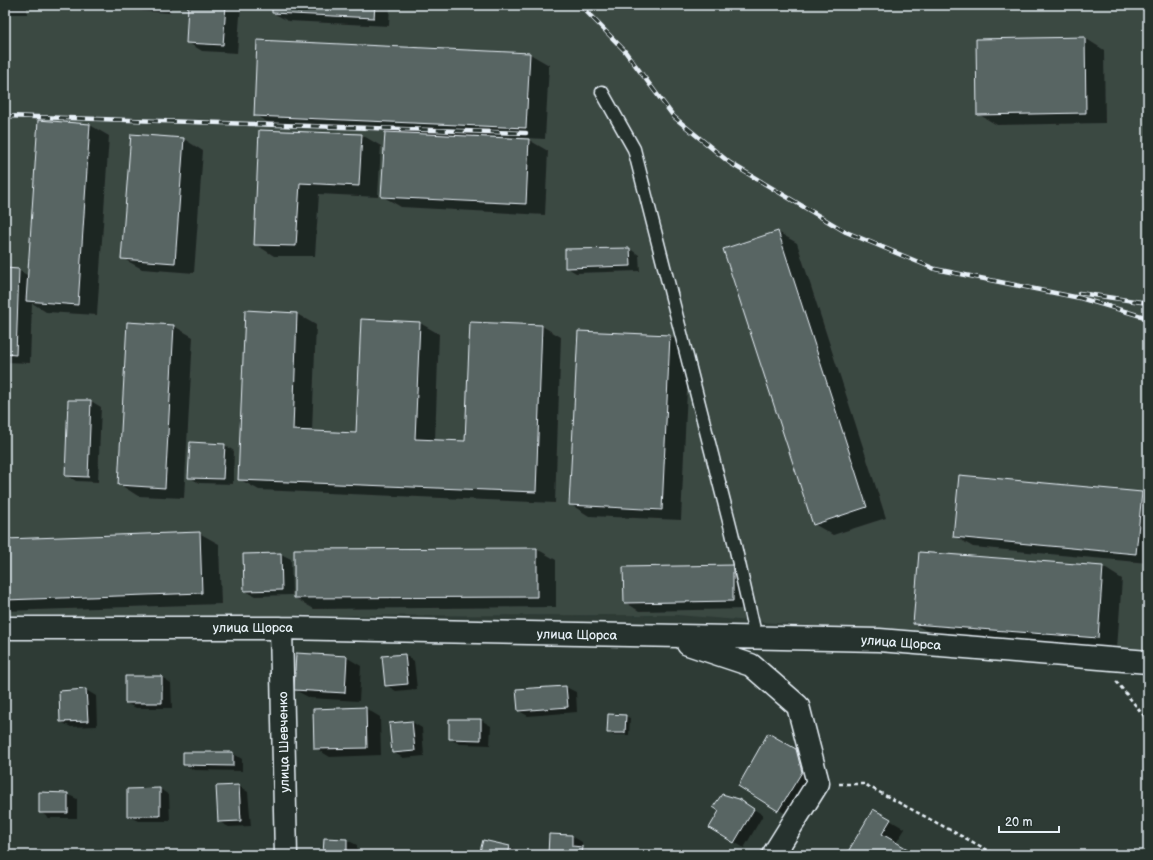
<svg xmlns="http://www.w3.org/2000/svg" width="1153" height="860" font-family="'Balsamiq Sans',sans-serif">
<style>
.built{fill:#3b4843}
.shadow{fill:#0007}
.building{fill:#596563;stroke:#e8f1f8}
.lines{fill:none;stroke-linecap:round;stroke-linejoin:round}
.lane-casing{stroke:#e8f1f8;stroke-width:15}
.street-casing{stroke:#e8f1f8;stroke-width:25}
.path{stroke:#e8f1f8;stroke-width:2.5;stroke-dasharray:4 3;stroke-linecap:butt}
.lane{stroke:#26332d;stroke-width:12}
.street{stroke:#26332d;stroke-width:22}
.rail-casing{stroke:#e8f1f8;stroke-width:4.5}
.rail{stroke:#26332d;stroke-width:3;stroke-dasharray:9;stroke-linecap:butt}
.labels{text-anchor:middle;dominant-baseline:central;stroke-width:4;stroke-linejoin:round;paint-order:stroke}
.street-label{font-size:13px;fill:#e8f1f8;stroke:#26332d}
</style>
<rect width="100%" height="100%" fill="#2e3b35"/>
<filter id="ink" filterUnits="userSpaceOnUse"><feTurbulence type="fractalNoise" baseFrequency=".025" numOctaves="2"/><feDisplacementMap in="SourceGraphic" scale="8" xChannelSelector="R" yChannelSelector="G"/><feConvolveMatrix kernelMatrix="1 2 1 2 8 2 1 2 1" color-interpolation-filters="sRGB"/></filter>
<g filter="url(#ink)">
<path class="built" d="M5,5H1148V653L677,615L124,616L5,615Z"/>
<path class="shadow" d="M5,5H27V14H5Z
M67,5H171L170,13L70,6Z
M189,5H241L237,53L202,51L187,42Z
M273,5H390L389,26L288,21L273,13Z
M1085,38L1104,50L1105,123L997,125L978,114Z
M530,54L549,65L545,139L473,135V137L529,140L548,151L545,215L401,207L382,196L386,131L274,126L255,115Z
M90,125L109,136L97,315L46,312L32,303L30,363L5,362V269L18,270L29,276Z
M260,131L362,135L381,146L378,197L319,194L315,256H274L255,244Z
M184,139L203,151L194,273L142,269L122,258Z
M778,232L797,243L886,518L833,535L814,524Z
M630,249L639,255L640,271L576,273L566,267Z
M246,312L297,314L316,325L312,432L357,434L362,320L420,323L439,334L435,440L466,442L471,323L542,326L561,337L555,503L259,490L239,479Z
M128,323L174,326L193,337L184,498L138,496L119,484Z
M670,336L689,347L681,520L589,516L570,504Z
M91,401L101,407L98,482L76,481L66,475Z
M225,445L234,451L233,484L199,483L189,477Z
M1141,493L1148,496V563L973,547L954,536Z
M199,533L219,544L221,604L5,611V540Z
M537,549L556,560V607L314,609L295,598Z
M920,553L1103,567L1122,579L1117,649L934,635L914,624Z
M281,554L291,559L292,595L255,596L245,591Z
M732,566L747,575L748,609L639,611L625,602Z
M405,655L414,661L417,689L396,691L386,685Z
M346,657L361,666L359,701L310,698L295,690Z
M162,677L171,683L172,708H136L126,703Z
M566,687L576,692L577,712L528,716L519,711Z
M86,690L96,696L97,726L71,727L61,722Z
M365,708L380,717L381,755L330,757L315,748Z
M625,716L630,718L629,735H613L608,732Z
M481,720L491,726L490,745L460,744L450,739Z
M412,722L422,728L424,756L403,758L393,752L390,724Z
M768,735L810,759L816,781L794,819L739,785Z
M232,753L242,759V771L194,770L184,765Z
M239,786L248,792L251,826L229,827L219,822Z
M160,789L169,795L170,821H138L128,816Z
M67,794L77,799V818H49L40,812Z
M749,806L763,815L744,848L710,827Z
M874,811L905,829L896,843L916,855H847Z
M550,836H572L582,842V848L592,853V855H549Z
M325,839L347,840L357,845V855H324Z
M510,847L519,852V855H480Z"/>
<path class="building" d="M188,5H226L223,45L186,43Z
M272,5H375L374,18L272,13Z
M1085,37L1086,113L977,115L976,39Z
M257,40L530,53L526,128L254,116Z
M38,120L90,124L78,305L26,301Z
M259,130L362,134L359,186L300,183L296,246L254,245Z
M385,132L529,139L526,204L381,197Z
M131,134L184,138L175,263L121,259Z
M778,231L867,507L813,525L723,249Z
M630,248L631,266L565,268V249Z
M5,268L19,269L16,355L5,354Z
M245,310L297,313L293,430L356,433L361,319L420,322L415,439L465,441L470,322L542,325L536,492L238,480Z
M127,322L174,325L165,488L118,485Z
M578,331L670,335L662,510L569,505Z
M68,400H91L88,477L65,476Z
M190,442L225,444L223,479L188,478Z
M959,475L1142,492L1136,554L953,537Z
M200,532L202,593L5,600V539Z
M537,548V597L294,598V549Z
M919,552L1103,566L1098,638L913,624Z
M281,553L282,590L244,591L243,554Z
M733,565V601L624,603L623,567Z
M296,653L347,656L345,693L294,690Z
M405,654L408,684L385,686L382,656Z
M125,676H162V703H125Z
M566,686L568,707L518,711L516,689Z
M86,689L88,721L60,722L59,691Z
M366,707L367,748L314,749L313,709Z
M608,714L626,715L625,733H607Z
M449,719H481V740L449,739Z
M412,721L415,751L392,753L389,723Z
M768,733L796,749L802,772L778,811L738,786Z
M183,752H233V766L183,765Z
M239,785L241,821L218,822L216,786Z
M160,788V816H127V789Z
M39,792L68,793V813H39Z
M722,794L739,799L754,809L734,843L709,828L719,811L713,807Z
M873,809L891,819L882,834L911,851L909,855H846Z
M549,834L572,835V846L583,847L582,855H548Z
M324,838L347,839V855H323Z
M483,840L510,846L508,855H479Z"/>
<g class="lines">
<g class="lane-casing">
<path id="lane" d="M602,92L634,149L732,533L756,638"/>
</g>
<g class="street-casing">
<path id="street" d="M5,628H281L879,640L1148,662
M281,628L286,855
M688,644L751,665L798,706L818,783L773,855"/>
</g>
<path class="path" d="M1116,681L1148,721
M839,784H864L997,855"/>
<use href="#lane" class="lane"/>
<use href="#street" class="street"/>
<g class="rail-casing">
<path id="rail" d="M580,5L624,50L674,117L730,163L846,232L935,269L1080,298L1148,318
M5,116L526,133
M1079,293L1148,303"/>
</g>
<use href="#rail" class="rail"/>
</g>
</g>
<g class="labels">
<g class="street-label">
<text x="253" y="628">улица Щорса</text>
<text transform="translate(577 635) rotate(1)">улица Щорса</text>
<text transform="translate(901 643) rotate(4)">улица Щорса</text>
<text transform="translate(284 742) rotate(-91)">улица Шевченко</text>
</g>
</g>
<rect width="1153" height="860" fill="none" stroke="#26332d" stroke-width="20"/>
<rect x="10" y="10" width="1133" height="840" fill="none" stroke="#e8f1f8" stroke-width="1.5" filter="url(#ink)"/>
<path d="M999 826v6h60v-6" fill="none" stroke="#e8f1f8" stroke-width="2"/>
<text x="1005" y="826" font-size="12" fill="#e8f1f8" stroke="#26332d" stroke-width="3" paint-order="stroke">20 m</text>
</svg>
